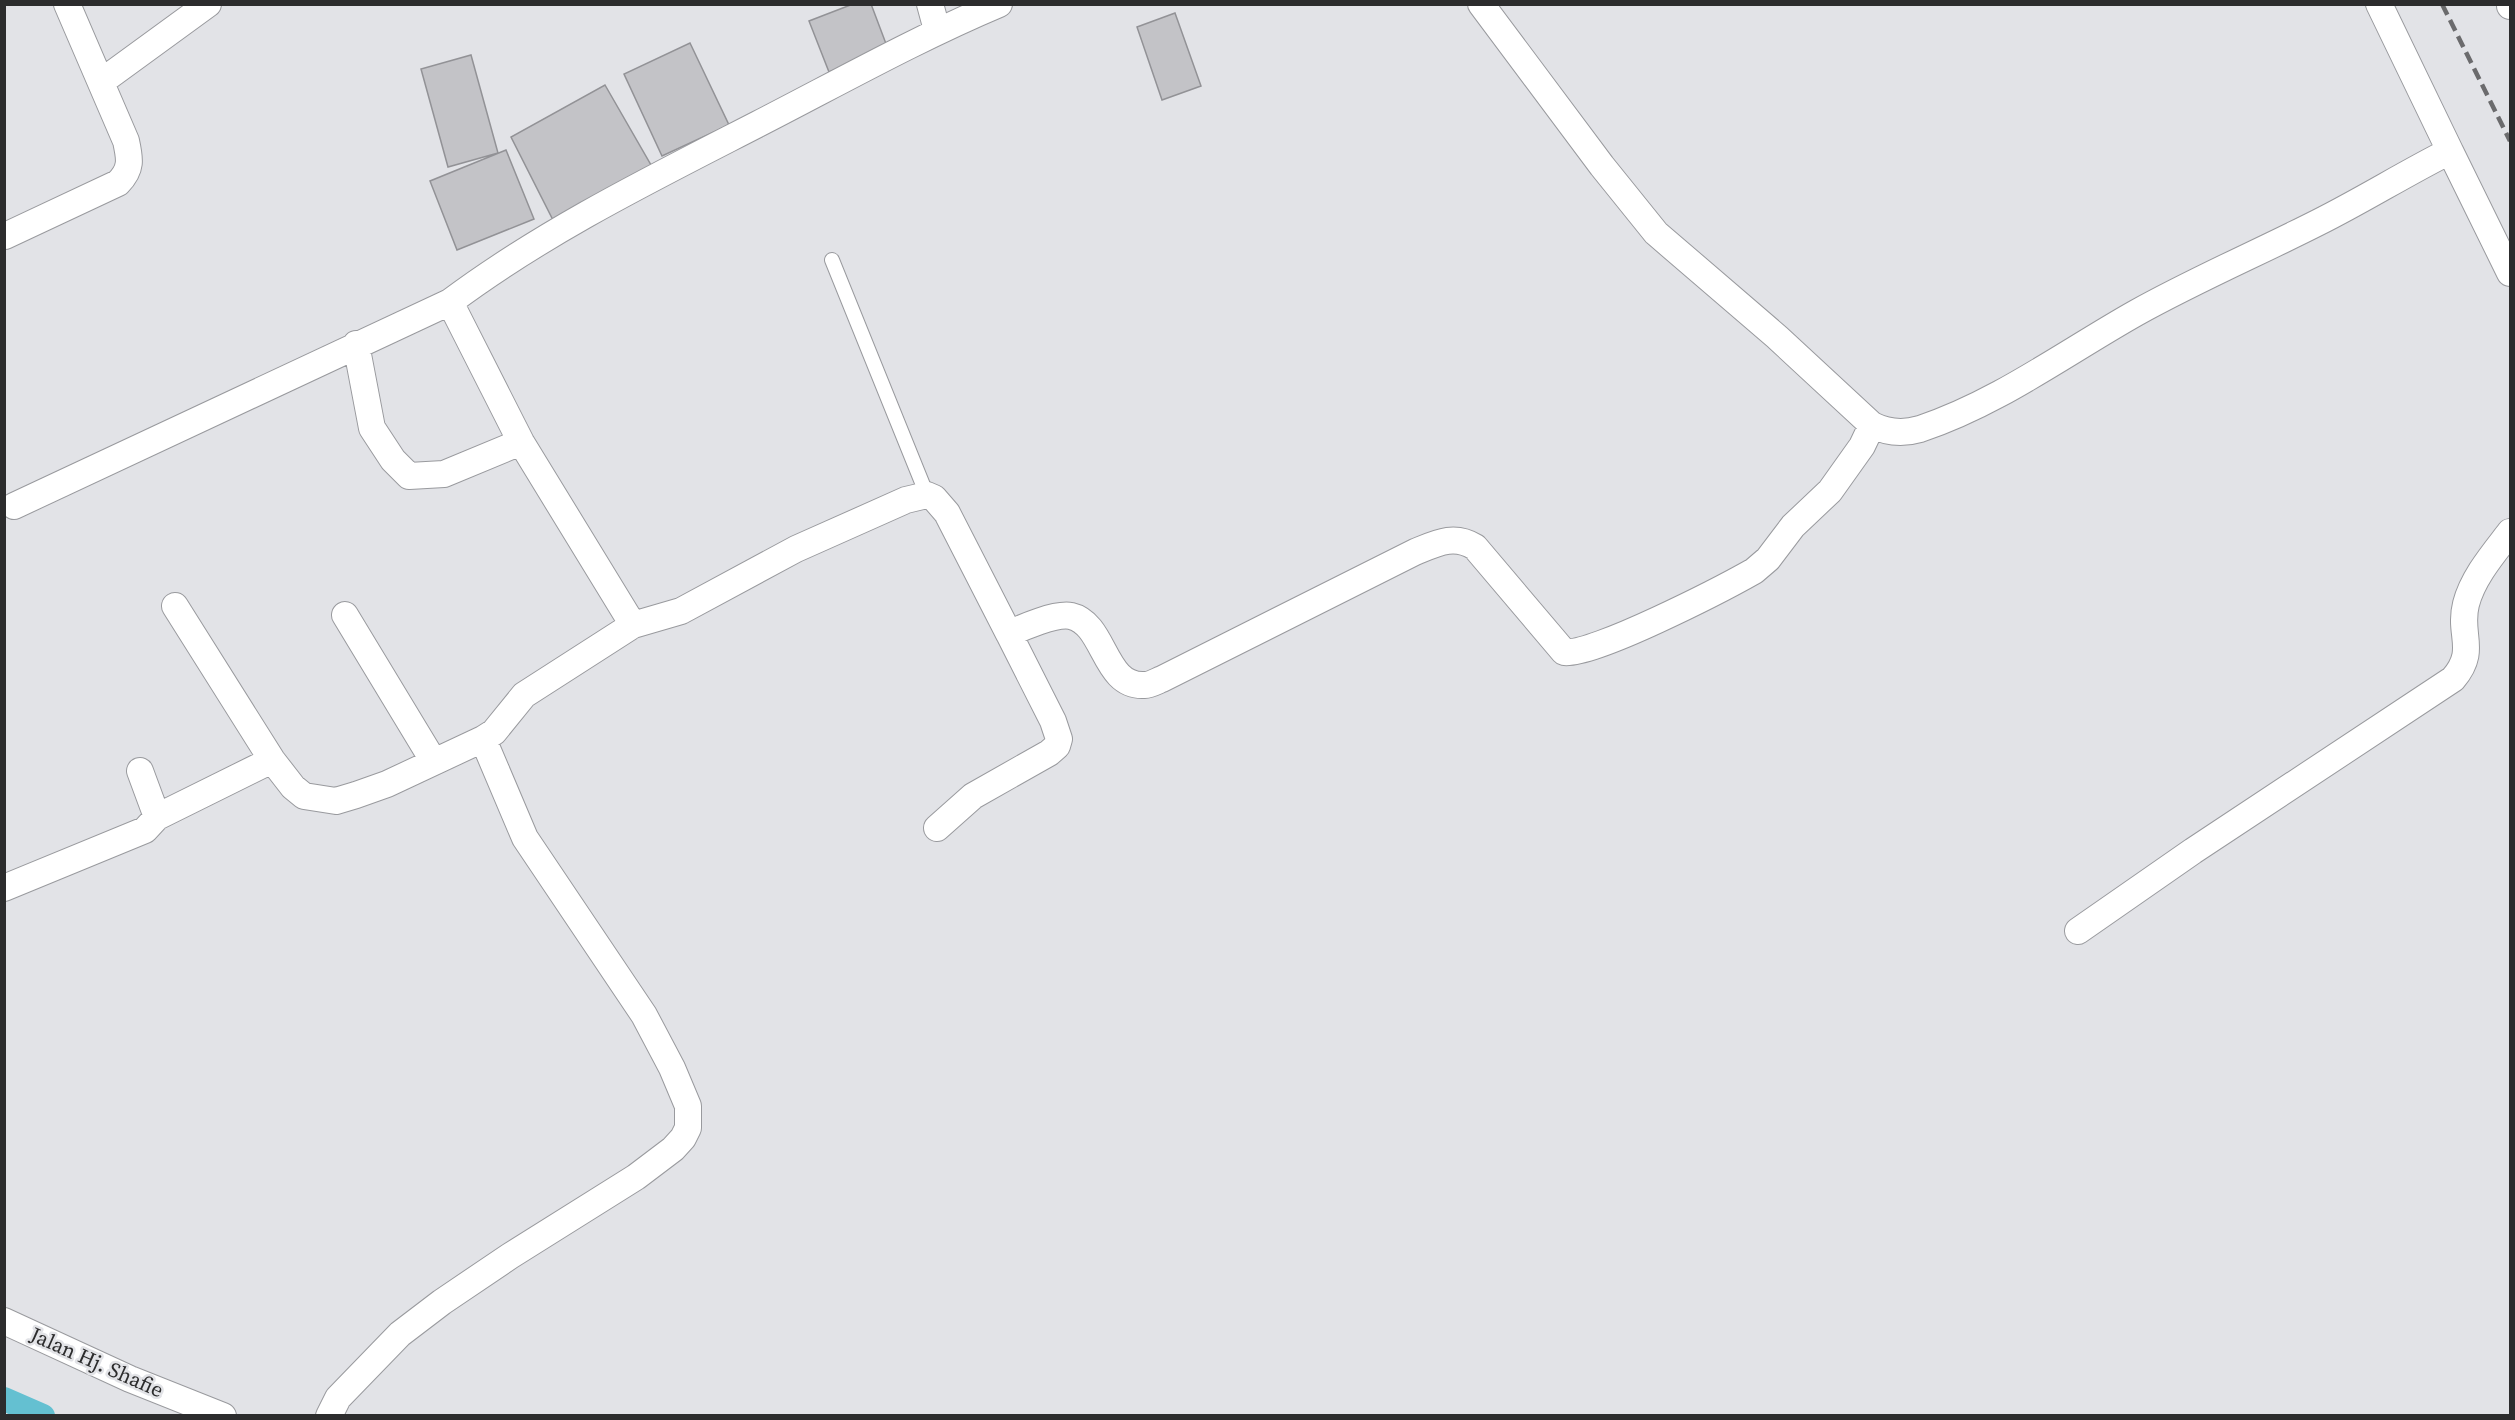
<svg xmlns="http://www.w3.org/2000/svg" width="2515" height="1420" font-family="'Source Serif 4',serif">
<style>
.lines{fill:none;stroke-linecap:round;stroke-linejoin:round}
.canal{stroke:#64c0d1;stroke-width:24}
.building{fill:#c3c3c7;stroke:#929296;stroke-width:1.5}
.service-casing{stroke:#999a9e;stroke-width:16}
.minor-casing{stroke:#999a9e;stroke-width:28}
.service{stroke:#fff;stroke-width:14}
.minor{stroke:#fff;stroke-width:26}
.rail{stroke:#6b6b6d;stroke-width:4.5;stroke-dasharray:12 6;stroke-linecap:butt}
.labels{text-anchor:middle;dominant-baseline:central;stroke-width:5;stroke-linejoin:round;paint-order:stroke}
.street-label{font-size:21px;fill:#2c2c2d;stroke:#e2e3e7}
</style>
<rect width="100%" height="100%" fill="#e2e3e7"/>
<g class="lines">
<path class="canal" d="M4,1399L43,1416"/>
</g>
<path class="building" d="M853,4H871L888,49L829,72L809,21Z
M1175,13L1201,86L1162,100L1137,27Z
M690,43L729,125L662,156L624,74Z
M471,55L498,153L448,167L421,69Z
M605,85L655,172L555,224L511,137Z
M506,150L534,219L457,250L430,181Z"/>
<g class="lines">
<g class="service-casing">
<path id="service" d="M832,260L927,495"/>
</g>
<g class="minor-casing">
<path id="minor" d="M930,4L937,30
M1481,4L1602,166L1656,233L1777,337L1872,425C1888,433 1903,434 1920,429C1998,403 2065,353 2136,313C2195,280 2258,253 2319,222C2363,200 2406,173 2450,151L2379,4
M2510,4V6
M101,82L208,4
M2450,151L2510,273
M5,236L118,183C132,169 130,159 126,141L67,4
M450,302L521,442L633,625
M356,344L372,428L393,460L409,476L444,474L521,442
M14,506L450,302C545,231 653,178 758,124C838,83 916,39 999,4
M175,606L272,760L293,787L304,796L336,801L356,795L387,784L483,739L494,732L524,695L633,625L681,611L796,549L906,500L927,495L934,498L947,513L1009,634C1023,627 1056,613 1071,616C1106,624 1103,688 1145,685C1150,685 1157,681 1162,679L1415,552C1437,543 1454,534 1475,547L1564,652C1591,657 1724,588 1754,571L1768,559L1793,526L1830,491L1862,446L1872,425
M345,615L434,762
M157,817L272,760
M937,828L973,796L1049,753L1057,746L1059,739L1053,721L1009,634
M4,888L145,830L157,817L140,771
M2078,931L2193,851L2453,679C2478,650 2458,635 2466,604C2473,577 2494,553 2510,532
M4,1321L130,1379L223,1416
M329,1416L338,1398L400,1334L442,1302L510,1256L636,1177L673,1149L683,1138L688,1128V1106L672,1068L644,1015L525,838L483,739"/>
</g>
<use href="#service" class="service"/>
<use href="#minor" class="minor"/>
<path class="rail" d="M2442,4L2510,141"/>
</g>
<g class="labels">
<g class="street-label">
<text transform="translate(97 1362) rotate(24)">Jalan Hj. Shafie</text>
</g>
</g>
<rect width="2515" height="1420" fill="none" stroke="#2c2c2d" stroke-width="12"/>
</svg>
